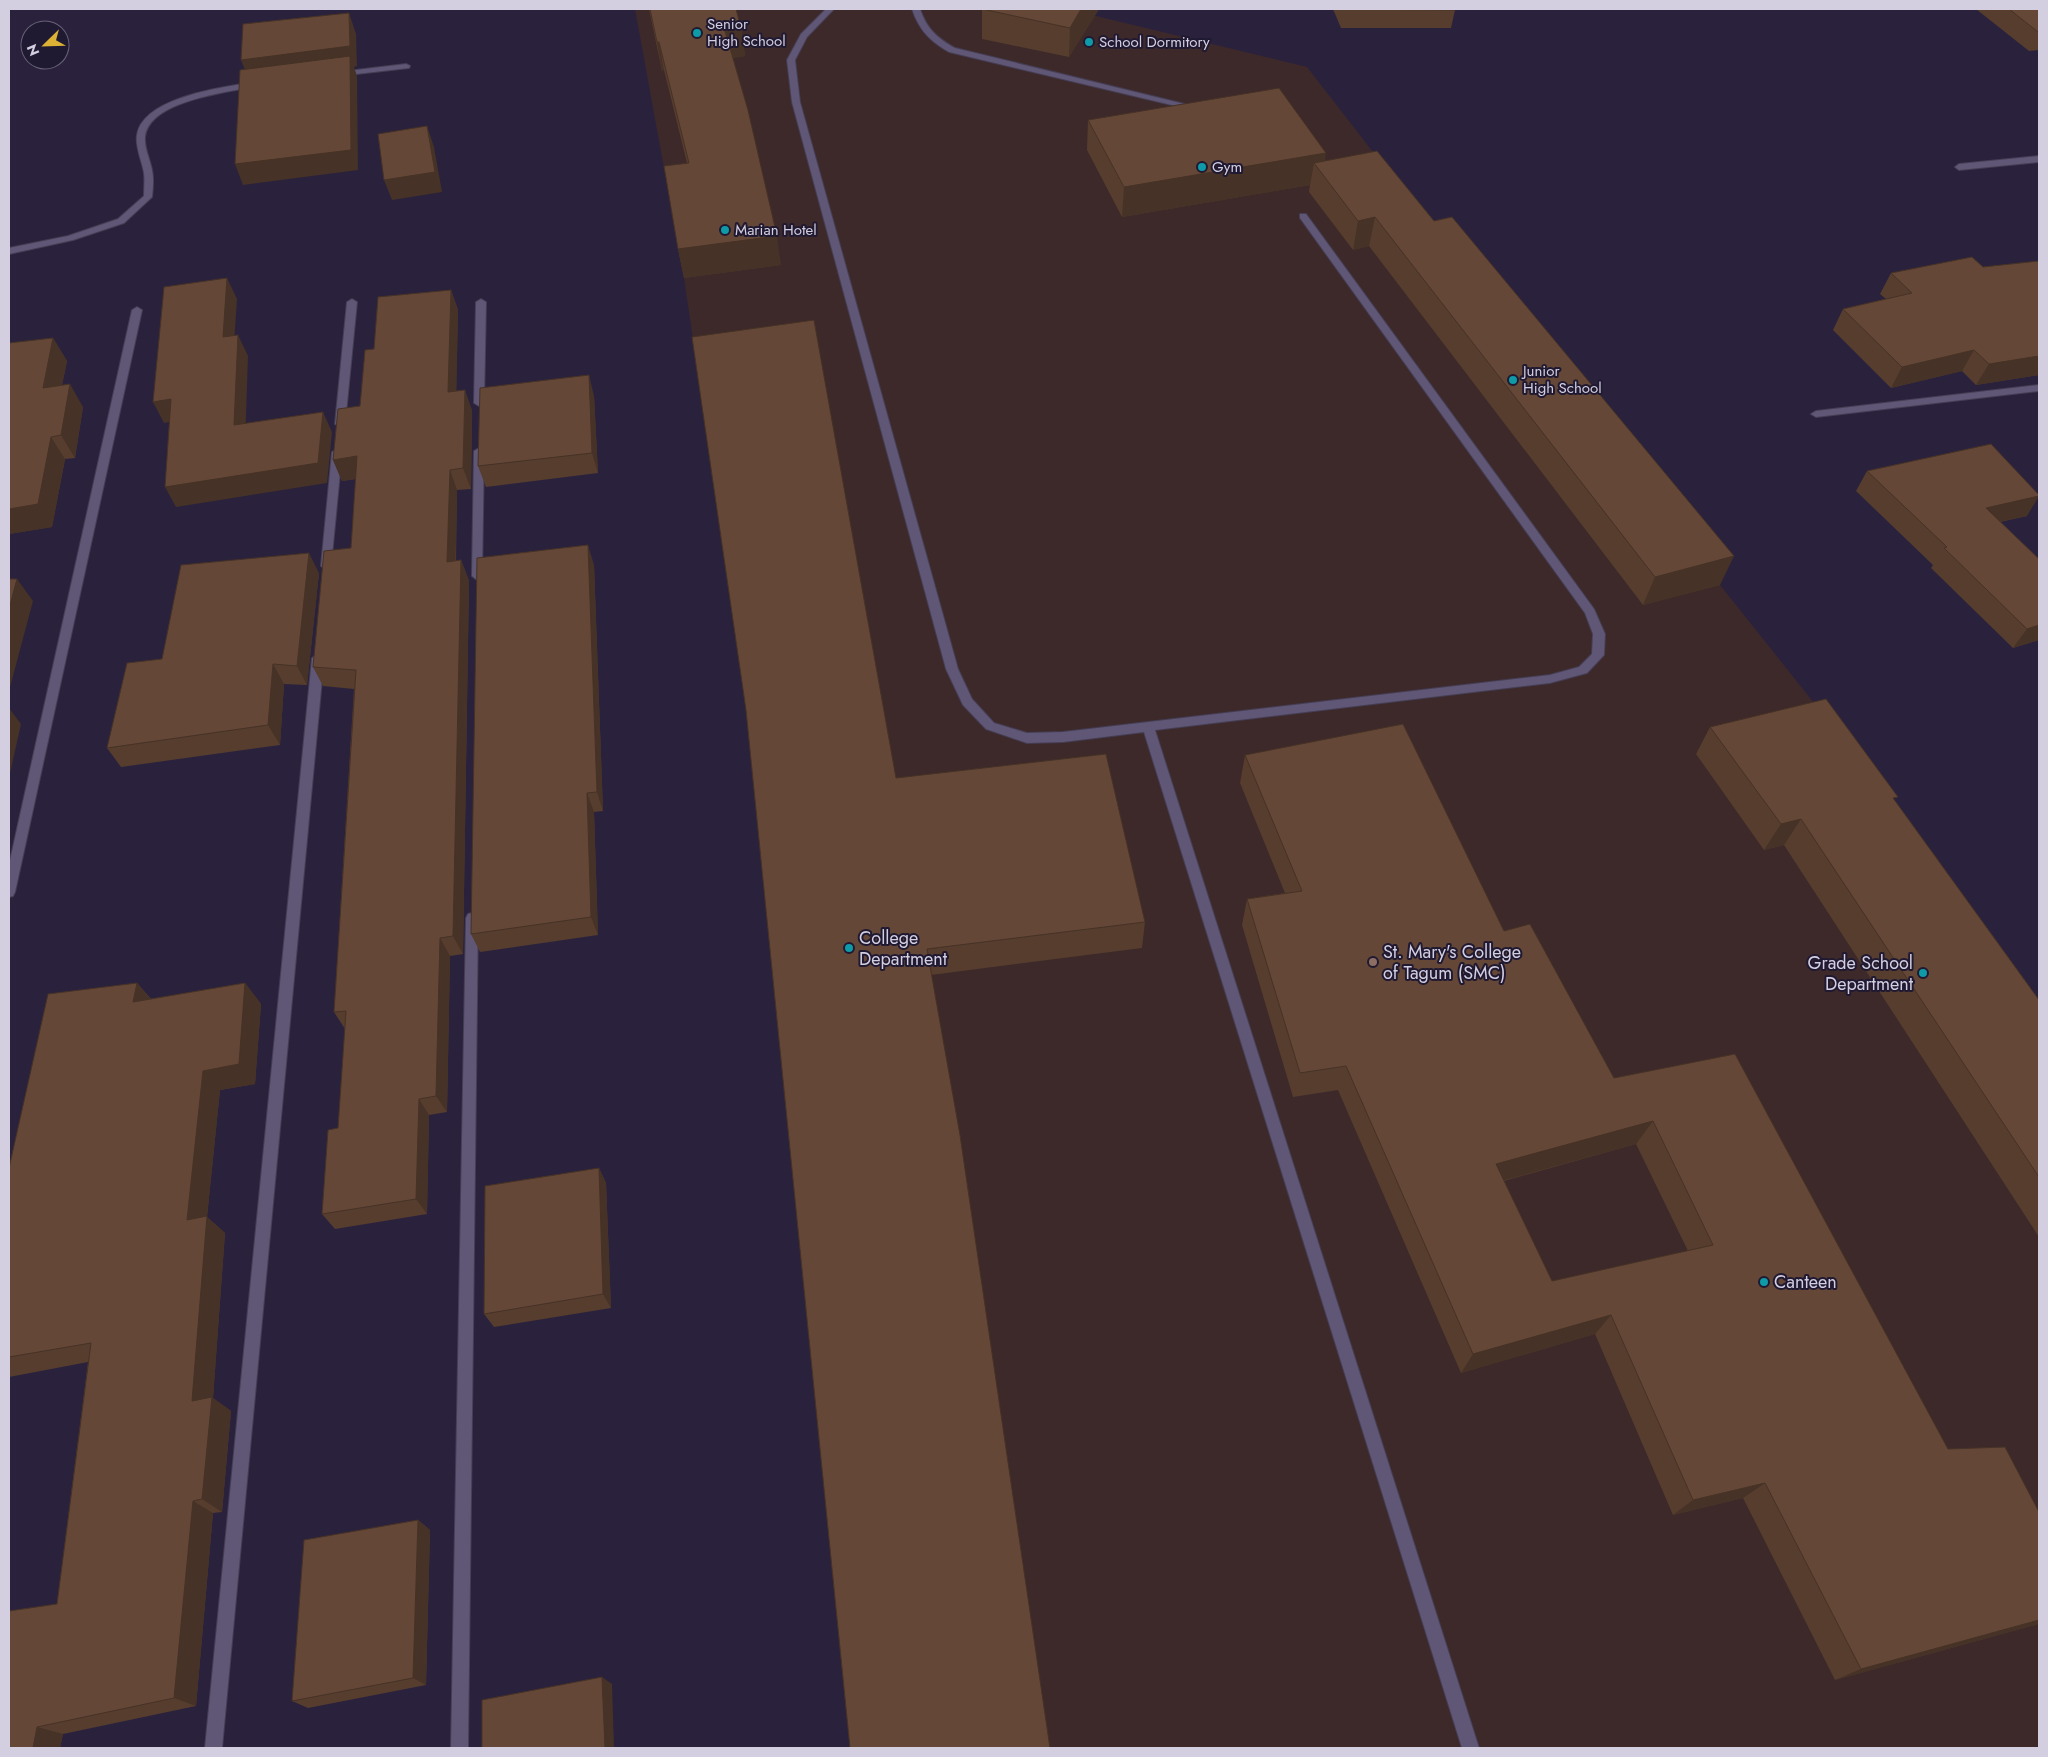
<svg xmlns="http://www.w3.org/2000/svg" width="2048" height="1757" font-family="Jost,sans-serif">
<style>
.industrial{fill:#3d292a}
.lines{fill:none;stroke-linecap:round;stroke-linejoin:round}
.service-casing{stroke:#453e54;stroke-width:2}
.minor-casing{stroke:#453e54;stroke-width:2}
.service{fill:#5f5775;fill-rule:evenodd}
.minor{fill:#5f5775;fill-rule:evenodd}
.wall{fill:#563d2e;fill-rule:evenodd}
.shaded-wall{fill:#463226}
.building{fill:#644736;stroke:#463226;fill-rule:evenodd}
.culture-dot{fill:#0f9aa8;stroke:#201932;stroke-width:2}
.education-dot{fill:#8d6e63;stroke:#201932;stroke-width:2}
.labels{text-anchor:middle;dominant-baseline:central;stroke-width:4;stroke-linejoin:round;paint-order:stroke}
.far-poi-label{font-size:15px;fill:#d3cee0;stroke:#201932;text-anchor:start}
.poi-label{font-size:18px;fill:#d3cee0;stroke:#201932;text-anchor:start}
</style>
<rect width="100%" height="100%" fill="#2a223d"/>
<path class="industrial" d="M635,9H1067L1307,67L1446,246L1720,585L1939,860L1905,866L2039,1058V1748H854L752,738L684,278Z"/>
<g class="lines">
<g class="service-casing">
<path id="service" d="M826,9H834L807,37L795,60L800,102L958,669L972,699L994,723L1027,733L1063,732L1550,675L1579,667L1592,654L1593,634L1585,613L1300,218V214H1306L1594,609L1605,634L1604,655L1587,673L1550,683L1155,730L1479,1748H1462L1144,732L1063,742L1027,743L986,729L963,705L946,669L792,102L787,60L801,34Z
M912,9H920C927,29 937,38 955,48L1201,108L1197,111L949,52C930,41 919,30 912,9Z"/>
</g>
<g class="minor-casing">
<path id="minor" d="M406,64L410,66L409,68L339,76L335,74L339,72Z
M255,82H258V86C230,92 149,100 145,137C144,148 150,159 152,170C154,179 153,188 152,197L124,223L73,240L9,254V248L68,236L118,219L144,196C144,188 145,181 144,173C142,161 135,147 137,135C143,97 224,87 255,82Z
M2039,156V162L1959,170L1955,167L1959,164Z
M352,299L357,302L345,424L340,427L335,424L347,302Z
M481,299L486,302L484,403L479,406L474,403L476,302Z
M137,307L142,310L15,892L13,896L9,897V865L132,310Z
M2039,385V391L1816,417L1811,414L1816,411Z
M479,448L484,451L482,576L477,580L472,576L474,451Z
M337,449L342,452L331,566L326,570L321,566L332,452Z
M318,654L324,658L222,1748H205L312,658Z
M472,913L476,914L478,918L468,1748H451L466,918L468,914Z"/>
</g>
<use href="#service" class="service"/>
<use href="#minor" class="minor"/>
</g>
<path class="wall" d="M649,9H736L741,28L745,56L733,58L781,265L684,278L678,249L687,163L664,70L662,71Z
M982,9H1099L1069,57L982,39Z
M1333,9H1455V10L1451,28H1341Z
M1976,9H2039V50L2029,51Z
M1088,120L1325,161L1720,585L1643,605L1369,246L1353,250L1309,192L1310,185L1122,217L1087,150Z
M2039,261V375L1976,385L1962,371L1891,388L1833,330L1843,309L1886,299L1880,294L1891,273L1983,267Z
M451,290L458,310L456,391L472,410L471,489L457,490L456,561L461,560L469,581L463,954L450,956L447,1112L429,1115L427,1214L335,1229L322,1214L338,1128L345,1029L334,1012L354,689L323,686L313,667L351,548L356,479L342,481L333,460L360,406L374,349Z
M53,338L67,361L62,385L83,407L75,458L65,459L52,527L9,534Z
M594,396L598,473L486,487L478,466Z
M1867,471L2027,516L2000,522L2039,559V640L2013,648L1931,568L1933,565L1856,491Z
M594,565L603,811L594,812L598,935L480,952L471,934Z
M319,573L307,685L284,684L280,745L121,767L107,748L162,659Z
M1710,727L1895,801L2039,1000V1237L1784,845L1764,850L1696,754Z
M1245,755L1504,931L1614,1078L1948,1449L2039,1512V1624L1835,1680L1743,1498L1673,1515L1595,1334L1461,1373L1338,1090L1293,1097L1242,925L1247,899L1285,893L1240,783ZM1636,1144L1688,1251L1552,1281L1504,1181Z
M896,778L1145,922L1142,948L931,975Z
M137,983L151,999L245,983L261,1004L255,1084L220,1090L207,1217L225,1233L213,1398L231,1411L222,1512L213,1513L196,1706L63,1734L60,1748H9L57,1604L88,1362L9,1377V1168Z
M599,1168L606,1183L611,1308L494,1327L484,1314Z
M418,1520L430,1530L426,1685L308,1708L292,1701Z"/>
<path class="shaded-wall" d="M1081,9H1099L1069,57L1070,28Z
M349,13L356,34L357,66L354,67L357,76L358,170L243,185L235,164L249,80L241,60Z
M741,28L745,56L729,59L725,31Z
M657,42H659L664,70L662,71Z
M427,126L434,147L442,192L392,200L384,180Z
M1326,153L1323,175L1314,163L1310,185L1122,217L1124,187Z
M1375,217L1369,246L1353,250L1358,221Z
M777,236L781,265L684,278L678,249Z
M227,278L237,299L233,358L223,337Z
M451,290L458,310L456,412L448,392Z
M238,335L248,356L245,446L234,425Z
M53,338L67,361L57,410L43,388Z
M1974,350L1962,371L1891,388L1902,367Z
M2039,356V375L1976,385L1989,364Z
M589,375L594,396L598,473L592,453Z
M70,384L83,407L75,458L61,435Z
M465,390L472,410L471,489L463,468Z
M171,399L182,420L164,423L153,402Z
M323,412L332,432L327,483L176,507L165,487Z
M51,437L65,459L52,527L9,534V509Z
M357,456L366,477L342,481L333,460Z
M450,470L457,490L455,582L447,562Z
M2039,496L2027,516L1973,527L1986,508Z
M588,545L594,565L603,811L597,792Z
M309,553L319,573L307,685L297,666Z
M1734,556L1720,585L1643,605L1655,577Z
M461,560L469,581L463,954L453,936Z
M17,579L33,601L9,691V609Z
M2039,625V640L2013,648L2027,629Z
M273,664L284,684L280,745L268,725Z
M9,708L21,724L9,778Z
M587,793L594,812L598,935L591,917Z
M1801,819L1784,845L1764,850L1781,824Z
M440,938L450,956L447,1112L436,1096Z
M137,983L154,1004L133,1002Z
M245,983L261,1004L255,1084L220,1090L207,1217L225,1233L213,1398L231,1411L222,1512L202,1499L192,1401L187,1220L203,1071Z
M419,1099L429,1115L427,1214L416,1199Z
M1653,1121L1636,1144L1483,1186L1496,1164Z
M599,1168L606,1183L611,1308L603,1294Z
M1611,1315L1595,1334L1461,1373L1473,1354Z
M1765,1483L1743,1498L1673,1515L1693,1500Z
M193,1501L213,1513L196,1706L174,1698Z
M418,1520L430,1530L426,1685L413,1678Z
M2039,1620V1624L1835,1680L1861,1669Z
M602,1677L612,1684L614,1748H605Z
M37,1727L63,1734L60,1748H33Z"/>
<path class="building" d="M650,9H736L741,28L725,31L748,110L777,236L678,249L664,166L689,163L659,42H657Z
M982,9H1081L1070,28Z
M1344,9H1455V10Z
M2009,9H2039V32H2038Z
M349,13L350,46L241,60L243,24Z
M350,56L351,150L235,164L240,70Z
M1279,88L1326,153L1124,187L1088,120Z
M427,126L435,172L384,180L378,134Z
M1377,151L1434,221L1452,217L1734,556L1655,577L1375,217L1358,221L1314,163Z
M1972,257L1983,267L2039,261V356L1989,364L1974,350L1902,367L1843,309L1912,293L1891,273Z
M227,278L223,337L238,335L234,425L323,412L318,463L165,487L171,399L153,402L164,287Z
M451,290L448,392L465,390L463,468L450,470L447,562L461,560L453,936L440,938L436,1096L419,1099L416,1199L322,1214L328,1130L338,1128L346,1011L334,1012L356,670L313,667L324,551L351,548L357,456L333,460L338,409L360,406L365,350L374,349L378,297Z
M814,320L896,778L1106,754L1145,922L927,949L960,1135L1050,1748H850L746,710L692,337Z
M53,338L43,388L70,384L61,435L51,437L38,504L9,509V343Z
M589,375L592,453L478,466L480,388Z
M1991,444L2039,495V496L1986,508L2039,559V625L2027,629L1944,548L1947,547L1867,471Z
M588,545L597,792L587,793L591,917L471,934L477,558Z
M309,553L297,666L273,664L268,725L107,748L127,663L162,659L181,565Z
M9,579H17L9,609Z
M1826,699L1898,797L1893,798L2039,1000V1177L1801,819L1781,824L1710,727Z
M1403,724L1504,931L1530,924L1614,1078L1735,1054L1948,1449L2005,1447L2039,1512V1620L1861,1669L1765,1483L1693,1500L1611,1315L1473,1354L1346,1066L1300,1073L1247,899L1302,891L1245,755ZM1653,1121L1713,1245L1552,1281L1496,1164Z
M137,983L133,1002L245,983L239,1064L203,1071L187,1220L207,1216L192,1401L212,1397L202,1499L193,1501L174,1698L37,1727L33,1748H9V1611L57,1604L91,1343L9,1357V1168L48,994Z
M599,1168L603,1294L484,1314L485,1186Z
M418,1520L413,1678L292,1701L304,1540Z
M602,1677L605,1748H482V1700Z"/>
<g class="culture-dot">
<circle cx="697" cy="33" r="5"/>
<circle cx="1089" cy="42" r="5"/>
<circle cx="1202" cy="167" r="5"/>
<circle cx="725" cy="230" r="5"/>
<circle cx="1513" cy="380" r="5"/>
<circle cx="849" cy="948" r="5"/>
<circle cx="1923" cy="973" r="5"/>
<circle cx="1764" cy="1282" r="5"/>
</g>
<circle class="education-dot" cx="1373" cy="962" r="5"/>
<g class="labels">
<g class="far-poi-label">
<text x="707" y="24">Senior<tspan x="707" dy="17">High School</tspan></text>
<text x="1099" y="42">School Dormitory</text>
<text x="1212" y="167">Gym</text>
<text x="735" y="230">Marian Hotel</text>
<text x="1523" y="371">Junior<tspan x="1523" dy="17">High School</tspan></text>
</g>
<g class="poi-label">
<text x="859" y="938">College<tspan x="859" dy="21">Department</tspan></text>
<text x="1383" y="952">St. Mary's College<tspan x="1383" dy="21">of Tagum (SMC)</tspan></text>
<text x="1913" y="963" text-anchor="end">Grade School<tspan x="1913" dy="21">Department</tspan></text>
<text x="1774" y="1282">Canteen</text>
</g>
</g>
<rect width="2048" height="1757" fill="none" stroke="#d3cee0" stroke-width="20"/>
<g transform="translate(45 45) rotate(247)"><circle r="24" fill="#201932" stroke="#686178"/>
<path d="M0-4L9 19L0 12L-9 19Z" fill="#ddb133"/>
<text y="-8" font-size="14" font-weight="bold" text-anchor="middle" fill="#d3cee0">N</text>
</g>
</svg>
